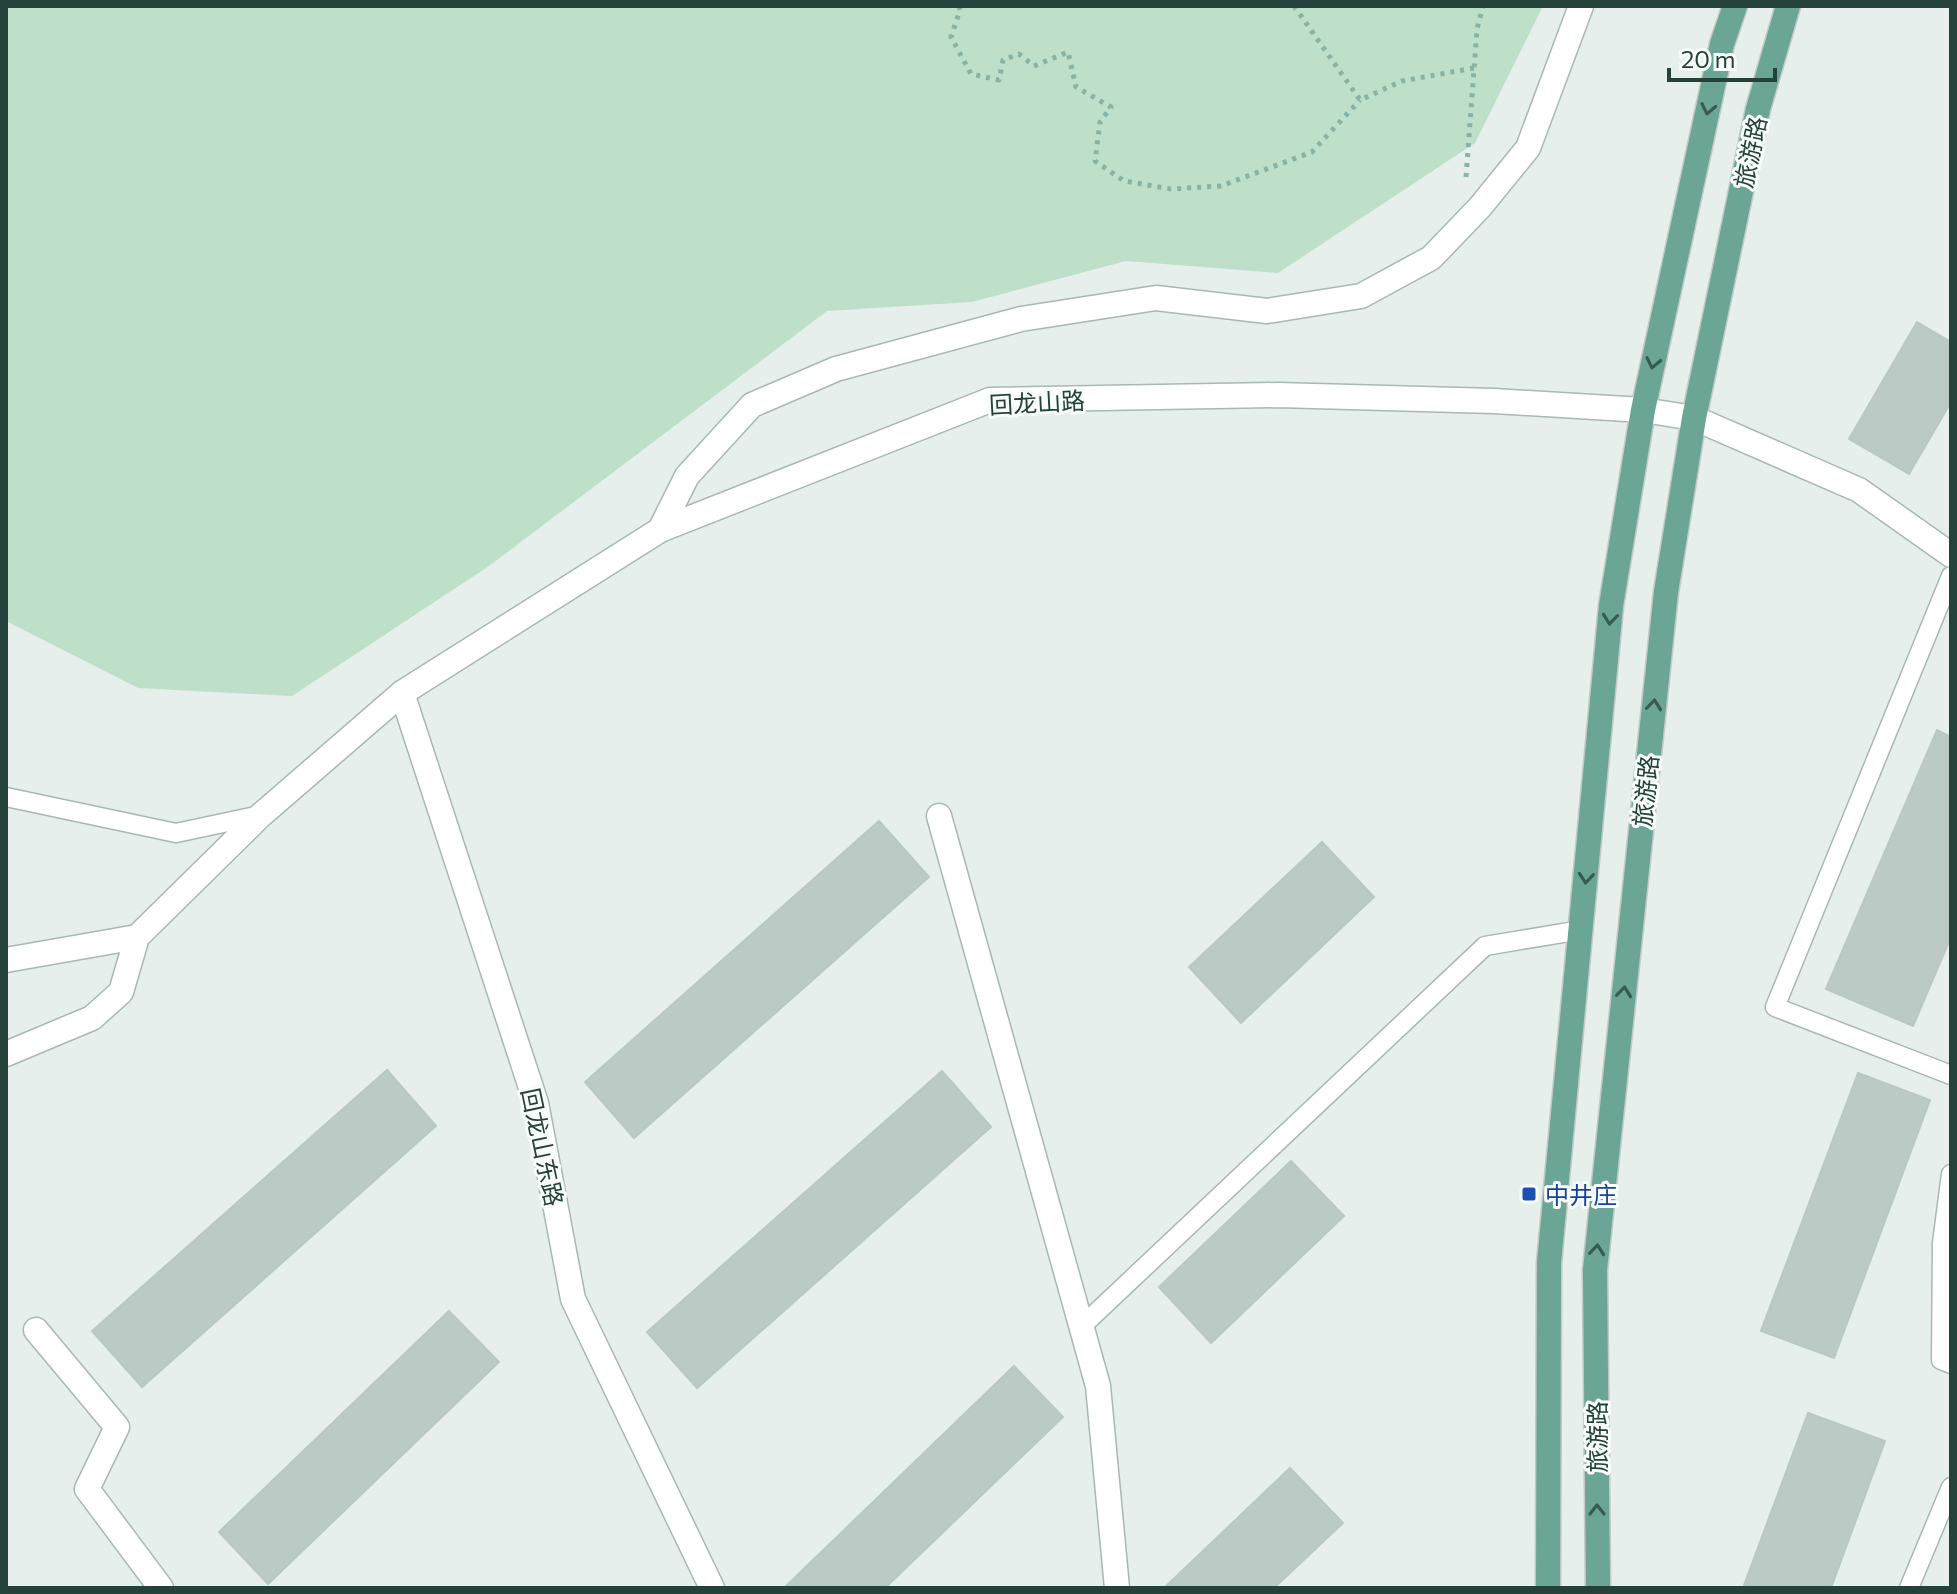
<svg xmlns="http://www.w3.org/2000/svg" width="1957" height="1594" font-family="Commissioner,'Noto Sans SC',sans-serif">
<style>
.green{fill:#bfe0c8}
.building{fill:#bbcac4;stroke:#b8c9c2;stroke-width:2}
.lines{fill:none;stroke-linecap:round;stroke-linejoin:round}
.service-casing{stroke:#a8b8b2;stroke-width:21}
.minor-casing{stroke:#a8b8b2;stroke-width:27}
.tertiary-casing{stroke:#a8b8b2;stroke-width:27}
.primary-casing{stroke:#c2cac8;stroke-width:27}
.path{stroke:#86b3a5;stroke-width:5;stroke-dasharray:4 6;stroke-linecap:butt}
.service{stroke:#fff;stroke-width:18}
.minor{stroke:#fff;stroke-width:24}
.tertiary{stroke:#fff;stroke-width:24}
.primary{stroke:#6aa596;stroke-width:24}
.oneway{stroke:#365b51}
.transit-dot{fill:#1a4fb4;stroke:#f7fbf9;stroke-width:3}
.labels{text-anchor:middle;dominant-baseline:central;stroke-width:6;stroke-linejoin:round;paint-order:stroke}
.street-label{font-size:24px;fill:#24423a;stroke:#f7fbf9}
.transit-label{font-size:24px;fill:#164399;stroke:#f7fbf9;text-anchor:start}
</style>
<rect width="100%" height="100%" fill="#e6efeb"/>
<path class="green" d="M6,6H1543L1475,143L1278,273L1126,261L972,302L827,311L489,566L292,696L138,688L6,621Z"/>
<path class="building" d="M1917,322L1951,342V402L1909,474L1849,439Z
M1937,730L1951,737V937L1913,1026L1826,989Z
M879,821L929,877L634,1138L585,1082Z
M1322,842L1374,897L1241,1023L1189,967Z
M387,1070L436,1126L142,1387L92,1331Z
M942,1071L991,1127L697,1388L647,1332Z
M1858,1073L1930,1100L1834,1358L1761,1331Z
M1291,1161L1344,1216L1211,1343L1159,1287Z
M449,1311L499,1362L268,1584L219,1532Z
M1014,1366L1063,1417L885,1588H784Z
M1808,1413L1885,1441L1831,1588H1743Z
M1290,1468L1343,1523L1274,1588H1164Z"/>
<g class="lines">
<g class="service-casing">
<path id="service" d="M1951,576L1775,1007L1951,1075
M6,797L176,833L261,815
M1951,1174L1942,1243L1941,1360L1951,1364
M1082,1326L1485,946L1581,930
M1909,1588L1951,1487"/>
</g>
<g class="minor-casing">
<path id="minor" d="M1694,418L1859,490L1951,555
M660,530L687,476L752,405L836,369L1021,319L1156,298L1267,311L1361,296L1431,258L1480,207L1528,148L1581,6
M939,816L1098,1386L1117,1588
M6,960L137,937L261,815L402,693
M6,1054L92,1018L121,992L137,937
M36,1330L117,1427L87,1489L161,1588"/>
</g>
<g class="tertiary-casing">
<path id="tertiary" d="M712,1588L573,1299L536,1103L402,693L660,530L990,400L1278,395L1494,401L1643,410L1694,418"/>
</g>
<g class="primary-casing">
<path id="primary" d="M1548,1588L1549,1263L1611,606L1643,410L1722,44L1735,6
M1598,1588L1595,1270L1666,592L1694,418L1758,109L1788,6"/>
</g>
<path class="path" d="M959,6L960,10L951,37L971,74L999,80L1003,60L1019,54L1034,66L1068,52L1076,87L1111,107L1100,122L1095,161L1124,181L1171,189L1221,186L1312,152L1360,100
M1294,6L1360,100L1402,81L1474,68
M1466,177L1477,29L1483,6"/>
<use href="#service" class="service"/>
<use href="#minor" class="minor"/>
<use href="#tertiary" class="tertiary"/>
<use href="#primary" class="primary"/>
</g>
<defs><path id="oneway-chevron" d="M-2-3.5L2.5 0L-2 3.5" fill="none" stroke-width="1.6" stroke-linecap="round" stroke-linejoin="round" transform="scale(2)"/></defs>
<g class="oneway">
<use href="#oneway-chevron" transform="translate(1708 109) rotate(102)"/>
<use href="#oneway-chevron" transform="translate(1653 363) rotate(102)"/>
<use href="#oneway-chevron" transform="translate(1610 619) rotate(96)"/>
<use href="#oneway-chevron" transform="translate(1654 705) rotate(-84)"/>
<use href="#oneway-chevron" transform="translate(1586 878) rotate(95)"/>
<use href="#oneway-chevron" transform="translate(1624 992) rotate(-84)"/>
<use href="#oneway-chevron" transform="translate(1597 1250) rotate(-84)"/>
<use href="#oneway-chevron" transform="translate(1597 1510) rotate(-90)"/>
</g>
<rect class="transit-dot" x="1521" y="1186" width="16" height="16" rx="4"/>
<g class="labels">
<g class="street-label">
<text transform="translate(1750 152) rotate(-78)">旅游路</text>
<text transform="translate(1037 402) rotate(-3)">回龙山路</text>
<text transform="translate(1645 791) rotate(-84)">旅游路</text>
<text transform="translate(543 1147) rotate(78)">回龙山东路</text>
<text transform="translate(1596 1437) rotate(-90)">旅游路</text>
</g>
<g class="transit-label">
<text x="1545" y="1194">中井庄</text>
</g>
</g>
<rect width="1957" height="1594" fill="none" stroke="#24423a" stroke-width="16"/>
<path d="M1669 68v12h106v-12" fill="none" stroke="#24423a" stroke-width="4"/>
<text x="1681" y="68" font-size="24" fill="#24423a" stroke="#f7fbf9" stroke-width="6" paint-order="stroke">20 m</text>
</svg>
